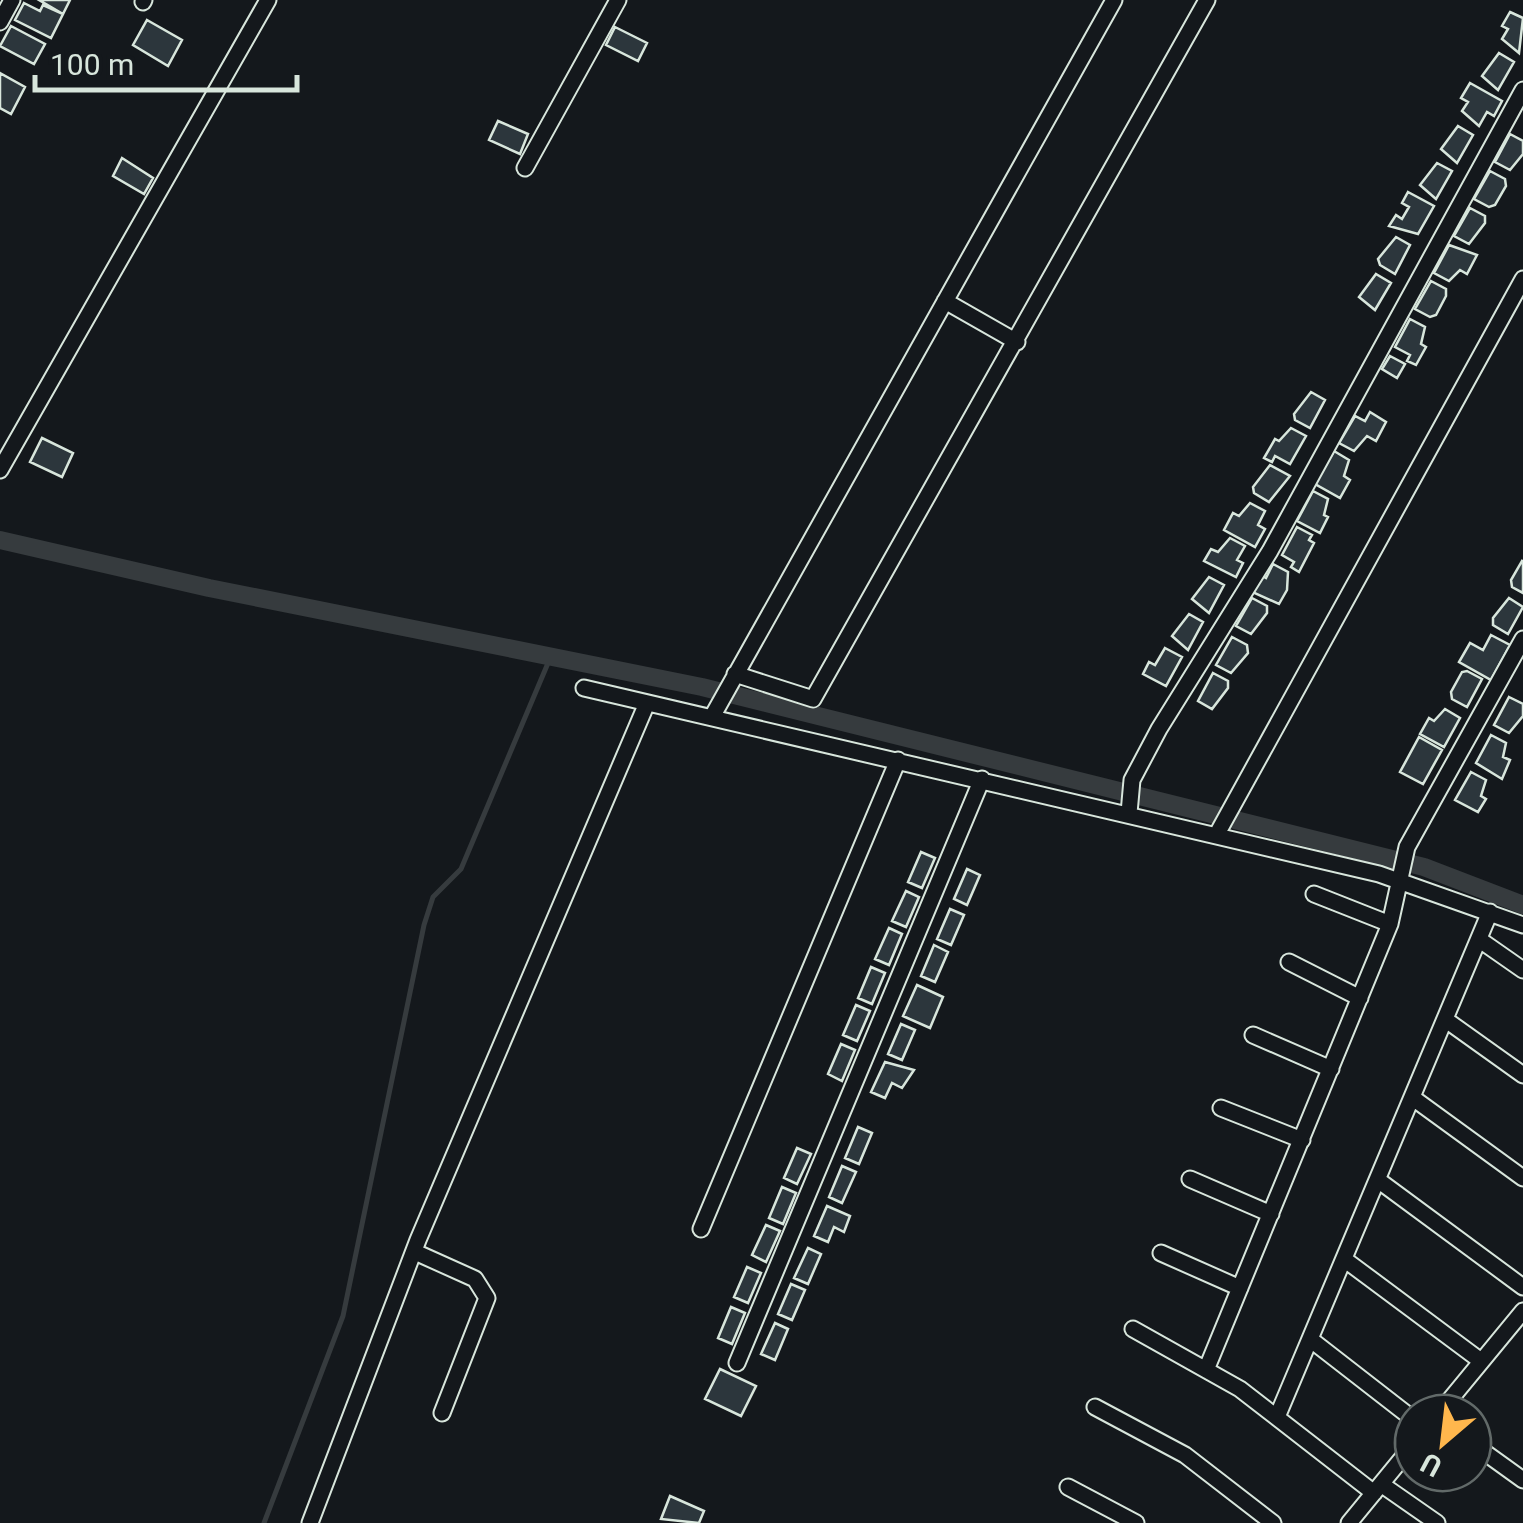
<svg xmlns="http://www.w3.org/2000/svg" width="1523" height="1523" font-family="Roboto,sans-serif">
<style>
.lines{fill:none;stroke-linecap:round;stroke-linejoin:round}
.stream{stroke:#363b3e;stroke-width:5}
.canal{stroke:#363b3e;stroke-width:18}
.building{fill:#2c363c;stroke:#d8e6dc;stroke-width:2.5}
.minor-casing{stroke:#d8e6dc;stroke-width:19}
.minor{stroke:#14181c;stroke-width:15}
</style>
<rect width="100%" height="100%" fill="#14181c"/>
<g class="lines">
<path class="stream" d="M264,1523L343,1316L424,925L433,897L461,869L551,656"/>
<path class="canal" d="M0,540L209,588L702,687L1424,867L1523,905"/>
</g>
<path class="building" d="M39,0H70L63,14Z
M24,3L40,11L43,5L63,14L51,38L15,20Z
M1510,12L1523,18L1519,53L1502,39L1508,29L1502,26Z
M147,20L182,40L168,66L133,45Z
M11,26L45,44L34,64L0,46Z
M615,27L647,43L638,61L606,45Z
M1499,53L1514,62L1498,90L1482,76Z
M0,73L25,87L11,114L0,108Z
M1470,83L1502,101L1494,116L1487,112L1479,126L1462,111L1468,102L1461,98Z
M498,121L528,134L520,154L489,140Z
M1458,126L1473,135L1457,163L1441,149Z
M1510,134L1523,141V154L1510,170L1495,162Z
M122,158L153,178L144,194L113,176Z
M1437,163L1452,171L1436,199L1420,185Z
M1490,171L1505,179L1506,186L1495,205L1489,207L1474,199Z
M1408,192L1434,206L1418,234L1389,226L1396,215L1402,219L1409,207L1402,203Z
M1470,208L1485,216V223L1469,244L1454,236Z
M1396,237L1410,245L1395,274L1380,265L1378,259Z
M1449,245L1477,255L1467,274L1460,270L1449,281L1434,273Z
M1376,274L1391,283L1375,310L1359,297Z
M1431,281L1446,289V296L1436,315L1430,317L1415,309Z
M1410,319L1425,327L1421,344L1426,347L1416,365L1407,361L1410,355L1395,347Z
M1390,356L1405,364L1397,378L1382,369Z
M1311,392L1325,400L1310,428L1295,420L1294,414Z
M1370,412L1386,422L1376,441L1367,436L1354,451L1339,443L1355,416L1365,421Z
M1291,428L1306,436L1290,464L1275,456L1272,462L1264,458L1275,439L1279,441Z
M42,438L73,453L62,477L30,462Z
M1334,451L1349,460L1344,476L1350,480L1340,498L1315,484Z
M1270,465L1290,476L1269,502L1254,493L1253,487Z
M1313,491L1328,499L1324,515L1328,517L1320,533L1297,521Z
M1250,503L1265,511L1258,525L1265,529L1255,547L1224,530L1233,513L1239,516Z
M1297,527L1312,535L1309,540L1314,543L1299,572L1291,567L1294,562L1282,555Z
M1230,538L1245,546L1237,560L1243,563L1236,577L1204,561L1211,549L1218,552Z
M1522,561L1523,562V593L1512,587L1511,580Z
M1273,564L1288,572L1287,590L1279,604L1250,591L1259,574L1266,578Z
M1209,577L1224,585L1209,613L1192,599Z
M1252,598L1267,606V613L1251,634L1236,626Z
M1509,598L1523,607L1508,634L1493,625V618Z
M1189,614L1203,622L1188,650L1172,636Z
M1491,635L1510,645L1491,680L1459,662L1470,643L1483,650Z
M1232,637L1247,645L1248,653L1231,673L1216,665Z
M1165,648L1182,657L1166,686L1143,674L1149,662L1155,665Z
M1467,671L1482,679L1467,707L1452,699L1451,692L1462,672Z
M1213,673L1228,681V688L1212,709L1198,701Z
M1509,697L1523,704V716L1509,733L1494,725Z
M1445,709L1460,718L1444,747L1420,734L1429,718L1434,721Z
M1491,735L1506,743L1503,757L1510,760L1502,779L1476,763Z
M1419,737L1442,750L1423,784L1400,772Z
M1471,772L1486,780L1481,796L1486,799L1478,812L1455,800Z
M921,852L935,858L922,888L908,882Z
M967,869L980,875L967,905L954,899Z
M906,891L919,897L906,927L892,921Z
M950,909L964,915L951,945L937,939Z
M889,928L902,934L889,965L875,959Z
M934,945L948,952L935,982L921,976Z
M871,967L885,973L872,1004L858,998Z
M917,985L943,997L930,1028L903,1016Z
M856,1005L870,1011L857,1041L843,1035Z
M901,1024L915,1030L902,1060L888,1054Z
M841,1044L855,1050L842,1081L828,1074Z
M885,1062L914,1070L902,1088L892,1083L885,1098L871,1092Z
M858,1127L872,1133L859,1164L845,1158Z
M797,1148L811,1154L797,1184L784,1178Z
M842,1166L856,1172L842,1203L829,1197Z
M782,1187L796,1193L783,1224L769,1218Z
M827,1206L850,1216L844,1232L834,1227L828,1242L814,1236Z
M766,1225L780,1231L766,1262L752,1255Z
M808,1248L821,1254L808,1284L794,1278Z
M747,1267L761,1273L748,1303L734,1297Z
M791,1284L805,1290L792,1320L778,1314Z
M731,1307L745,1313L732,1344L718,1338Z
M775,1323L788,1329L775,1360L761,1354Z
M720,1369L756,1386L741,1416L705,1399Z
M670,1496L704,1511L699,1523L661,1519Z"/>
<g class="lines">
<g class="minor-casing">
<path id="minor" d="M143,2L144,0
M0,22L12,0
M525,168L618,0
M945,301L1017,342
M0,470L268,0
M735,674L813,699L1207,0
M584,688L1379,874L1523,925
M712,717L1114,0
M1129,813L1132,780L1159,729L1270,551L1523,90
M1217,834L1523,279
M1314,894L1390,924
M1480,940L1523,970
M1289,962L1360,998
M1446,1020L1523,1075
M1253,1035L1331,1069
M1413,1098L1523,1178
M1221,1108L1302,1140
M1190,1179L1271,1214
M1378,1180L1523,1287
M701,1229L898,760
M415,1252L475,1279L487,1298L442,1413
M1161,1253L1240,1288
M1344,1259L1481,1361
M1133,1329L1240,1389L1374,1493
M1310,1339L1413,1419
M737,1363L982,779
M1206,1370L1390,924L1407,847L1523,639
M1095,1407L1185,1455L1273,1523
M1439,1413L1523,1311
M1277,1417L1490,912
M1473,1444L1523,1480
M1381,1484L1437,1523
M1068,1487L1136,1523
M310,1523L418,1240L647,703
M1349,1523L1413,1445"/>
</g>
<use href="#minor" class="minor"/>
</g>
<g transform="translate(1443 1443) rotate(208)"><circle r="48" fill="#14181c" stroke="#626a69" stroke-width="2.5"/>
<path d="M0-8L18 38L0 25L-18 38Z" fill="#ffb74d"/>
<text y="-15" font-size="28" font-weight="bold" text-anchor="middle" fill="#d8e6dc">U</text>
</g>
<path d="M35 75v15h262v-15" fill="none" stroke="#d8e6dc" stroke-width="5"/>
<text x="50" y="75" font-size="30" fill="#d8e6dc" stroke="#14181c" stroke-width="8" paint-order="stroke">100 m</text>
</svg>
